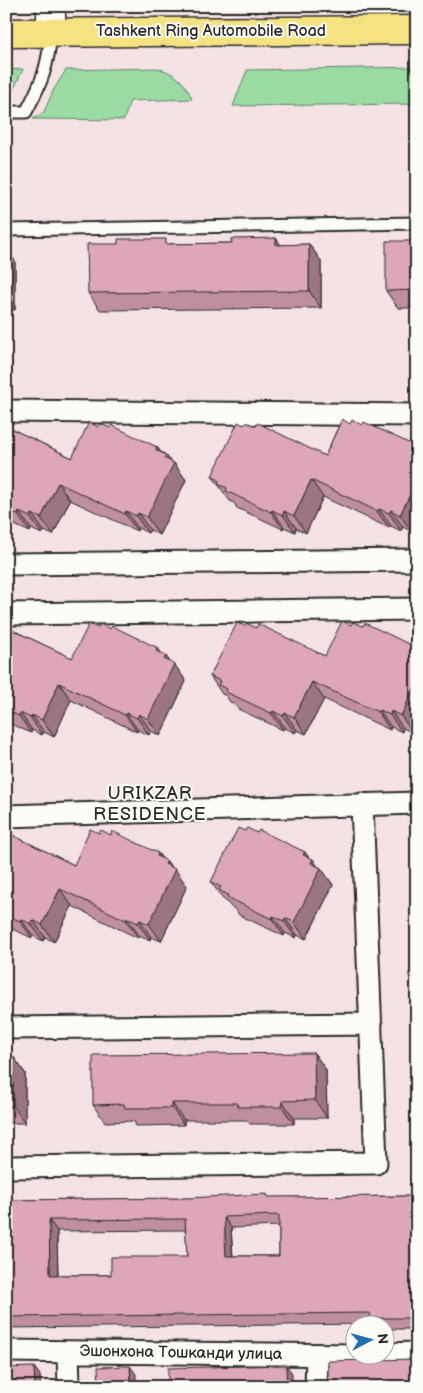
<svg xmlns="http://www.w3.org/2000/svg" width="423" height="1393" font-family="'Balsamiq Sans',sans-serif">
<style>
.green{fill:#9bdba4;stroke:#638368}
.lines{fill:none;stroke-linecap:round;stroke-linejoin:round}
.lane-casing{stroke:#2b2b2b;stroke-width:15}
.street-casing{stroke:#2b2b2b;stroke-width:25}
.secondary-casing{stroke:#2b2b2b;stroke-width:31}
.highway-casing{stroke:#2b2b2b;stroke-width:31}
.lane{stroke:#fdfcf7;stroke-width:11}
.street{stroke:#fdfcf7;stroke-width:21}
.secondary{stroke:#fdfcf7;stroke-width:28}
.highway{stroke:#f5e382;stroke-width:28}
.wall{fill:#bf8fa0;stroke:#2b2b2b;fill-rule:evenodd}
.shaded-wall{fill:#9b7482;stroke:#2b2b2b}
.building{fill:#dea6ba;stroke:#2b2b2b;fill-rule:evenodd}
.labels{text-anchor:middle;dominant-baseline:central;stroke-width:4;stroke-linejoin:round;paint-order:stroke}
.street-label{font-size:16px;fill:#2b2b2b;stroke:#fdfcf7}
.neighbourhood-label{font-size:18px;letter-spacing:1px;fill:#2b2b2b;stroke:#fdfcf7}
</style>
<rect width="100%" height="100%" fill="#f4e2e5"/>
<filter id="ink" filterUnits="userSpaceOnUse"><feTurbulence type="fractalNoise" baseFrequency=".02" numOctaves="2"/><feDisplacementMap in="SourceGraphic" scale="10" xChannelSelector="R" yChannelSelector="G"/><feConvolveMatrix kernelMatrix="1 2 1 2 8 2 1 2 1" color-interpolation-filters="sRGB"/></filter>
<g filter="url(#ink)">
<path class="green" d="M417,67V104L233,106L247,70Z
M157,68C176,73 185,82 192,99L130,101L124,120L33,119L44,112L54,89L66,70Z
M23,69L12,93L6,95V70Z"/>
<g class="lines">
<g class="lane-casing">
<path id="lane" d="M6,112H26C42,82 48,67 51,33
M6,230L417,223"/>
</g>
<g class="street-casing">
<path id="street" d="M6,411L417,415
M6,564L417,560
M6,614L417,609
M6,816L417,803
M6,1028L371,1024
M6,1167L376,1163L362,804
M6,1351L356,1355
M68,1352L69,1387
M386,1354L417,1353
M316,1387L317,1355"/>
</g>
<g class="secondary-casing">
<path id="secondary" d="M51,6V33"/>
</g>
<g class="highway-casing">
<path id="highway" d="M6,33L417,30"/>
</g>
<use href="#lane" class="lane"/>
<use href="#street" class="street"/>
<use href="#secondary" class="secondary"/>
<use href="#highway" class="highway"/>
</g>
<path class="wall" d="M417,237V308H398L386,291L417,241Z
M276,238L280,245L309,244L321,261V308L100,310L88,293L169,244L232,243Z
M6,249L15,261V310H6Z
M342,419L412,532L403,527L401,531L391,526L389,528L323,497L306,533L296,528L295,532L284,527L283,529L237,508L234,503L230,501L212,476L244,425L256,426L325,456Z
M6,426L72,458L98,427L110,428L157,447L161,452L166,455L170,461L174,463L186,480L159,535L150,530L148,533L138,528L137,531L70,500L53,535L44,531L42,534L31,529L30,532L6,521Z
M351,625L363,626L417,648V725L413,733L403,728L402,732L391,727L390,730L324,699L306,734L297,730L295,733L285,728L283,730L238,709L234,704L230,702L225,695L222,694L210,676L245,626L256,628L325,656Z
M6,627L72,658L98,628L110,629L158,648L161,654L170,662L174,664L186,681L160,736L151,731L149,735L138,730L137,732L71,700L54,737L44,732L42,735L32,730L31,733L6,722Z
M245,831L257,833L305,852L308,857L317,866L321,868L333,885L306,939L297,935L296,938L285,933L284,936L239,915L235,909L231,907L226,901L223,899L211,882Z
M6,832L74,865L99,833L111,835L158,853L162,859L171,867L187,886L161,941L151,937L150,940L139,935L138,938L72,906L54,942L45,937L43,941L33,936L32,938L6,926Z
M314,1053L326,1070L327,1118H294V1124H250L246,1120H184V1125L136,1126L134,1121L105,1122L93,1105Z
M6,1056H13L25,1073V1123H6Z
M417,1196V1329H386V1326H376L375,1324L6,1328V1200ZM279,1226V1256H233L231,1228ZM186,1230L187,1257L111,1275H58L57,1231Z"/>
<path class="shaded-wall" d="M276,238L288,255L276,245Z
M309,244L321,261V308L309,291Z
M6,249L15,261V310L6,298Z
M157,447L164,457L166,455L173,465L174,463L186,480L159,535L147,517L156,450Z
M311,480L323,497L306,533L294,516Z
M417,480V523L412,532L400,515Z
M58,483L70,500L53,535L41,518Z
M379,509L391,526L389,528L377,511Z
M272,510L284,527L283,529L271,512Z
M391,510L403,527L401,531L389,513Z
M126,511L138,528L137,531L125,514Z
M284,511L296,528L295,532L283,515Z
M19,512L31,529L30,532L18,515Z
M138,513L150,530L148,533L136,516Z
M32,514L44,531L42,534L30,517Z
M158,648L165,658L166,656L173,666L174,664L186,681L160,736L148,719L156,651Z
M312,682L324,699L306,734L294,717Z
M417,682V725L413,733L401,716Z
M59,683L71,700L54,737L42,720Z
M379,710L391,727L390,730L378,712Z
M273,711L285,728L283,730L271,713Z
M391,711L403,728L402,732L390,715Z
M20,713L32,730L31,733L19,716Z
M126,713L138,730L137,732L125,715Z
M285,713L297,730L295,733L283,716Z
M139,714L151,731L149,735L137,718Z
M32,715L44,732L42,735L31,718Z
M305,852L312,862L313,859L320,870L321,868L333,885L306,939L294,922L303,855Z
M158,853L166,864L167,861L174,871L175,869L187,886L161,941L149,924L157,856Z
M60,889L72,906L54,942L42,925Z
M273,916L285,933L284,936L272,919Z
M127,918L139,935L138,938L126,920Z
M285,918L297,935L296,938L284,921Z
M21,919L33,936L32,938L20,921Z
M33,920L45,937L43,941L31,924Z
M140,920L151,937L150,940L138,923Z
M314,1053L326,1070L327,1118L315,1100Z
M13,1056L25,1073V1123L13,1106Z
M282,1101L294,1118V1124L282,1107Z
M172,1103L184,1120V1125L172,1108Z
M224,1217L231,1228L233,1267L226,1256Z
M49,1220L57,1231L58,1286L50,1275Z
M286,1365L292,1373V1387H287Z
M130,1366L136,1374V1387H131Z
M34,1367L40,1375L41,1387H35Z"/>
<path class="building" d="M417,237V290L386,291V241H417Z
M276,238V245L309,244V291L88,293L87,244H118V239H166V244L232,243L231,239Z
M342,419L350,424L352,420L362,425L364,422L417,447V480L400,515L391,510L389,513L379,509L377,511L311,480L294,516L284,511L283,515L272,510L271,512L226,491L227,488L218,484L219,480L212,476L238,422L244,425L246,422L256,426L258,423L325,456Z
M89,422L98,427L99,423L110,428L111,425L157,447L156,450L166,455L164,458L174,463L147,517L138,513L136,516L126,511L125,514L58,483L41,518L32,514L30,517L19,512L18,515L6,509V426L72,458Z
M342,621L351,625L353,622L363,626L365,623L417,648V682L401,716L391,711L390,715L379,710L378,712L312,682L294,717L285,713L283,716L273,711L271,713L226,692L227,689L218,685L220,681L210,676L237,623L245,626L246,623L256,628L258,624L325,656Z
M89,624L98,628L100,624L110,629L112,626L158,648L156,651L166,656L164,659L174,664L148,719L139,714L137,718L126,713L125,715L59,683L42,720L32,715L31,718L20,713L19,716L6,710V627L72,658Z
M238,828L245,831L247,828L257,833L259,830L305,852L303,855L313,859L311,863L321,868L294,922L285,918L284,921L273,916L272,919L227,897L228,895L219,890L221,887L211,882Z
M90,829L99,833L101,830L111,835L112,831L158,853L157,856L167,861L165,864L175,869L149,924L140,920L138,923L127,918L126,920L60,889L42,925L33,920L31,924L21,919L20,921L6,915V832L74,865Z
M314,1053L315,1100L282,1101V1107H238L237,1103H172V1108H125L124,1104L93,1105V1055Z
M6,1056H13V1106H6Z
M267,1194L268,1197L417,1196V1318H371L370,1313L6,1317V1200L187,1198ZM279,1215V1256H226L224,1217ZM185,1219L187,1257H111V1275H50L49,1220Z
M417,1359V1387H328V1361Z
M286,1365L287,1387H168V1368Z
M130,1366L131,1387H99L98,1367Z
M34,1367L35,1387H6V1368Z"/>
</g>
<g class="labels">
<g class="street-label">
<text x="211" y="31">Tashkent Ring Automobile Road</text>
<text transform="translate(181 1353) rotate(1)">Эшонхона Тошканди улица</text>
</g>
<g class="neighbourhood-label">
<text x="150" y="793">URIKZAR<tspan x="150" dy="21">RESIDENCE</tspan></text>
</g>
</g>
<rect width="423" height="1393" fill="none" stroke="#fdfcf7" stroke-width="25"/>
<rect x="12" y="12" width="398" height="1368" fill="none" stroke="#2b2b2b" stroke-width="2" filter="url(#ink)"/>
<g transform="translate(370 1340) rotate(84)"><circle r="24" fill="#fdfcf7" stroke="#a9a8a5"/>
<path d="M0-4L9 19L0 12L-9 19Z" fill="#1f6fb2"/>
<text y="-8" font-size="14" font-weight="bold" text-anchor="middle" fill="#2b2b2b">N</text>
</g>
</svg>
